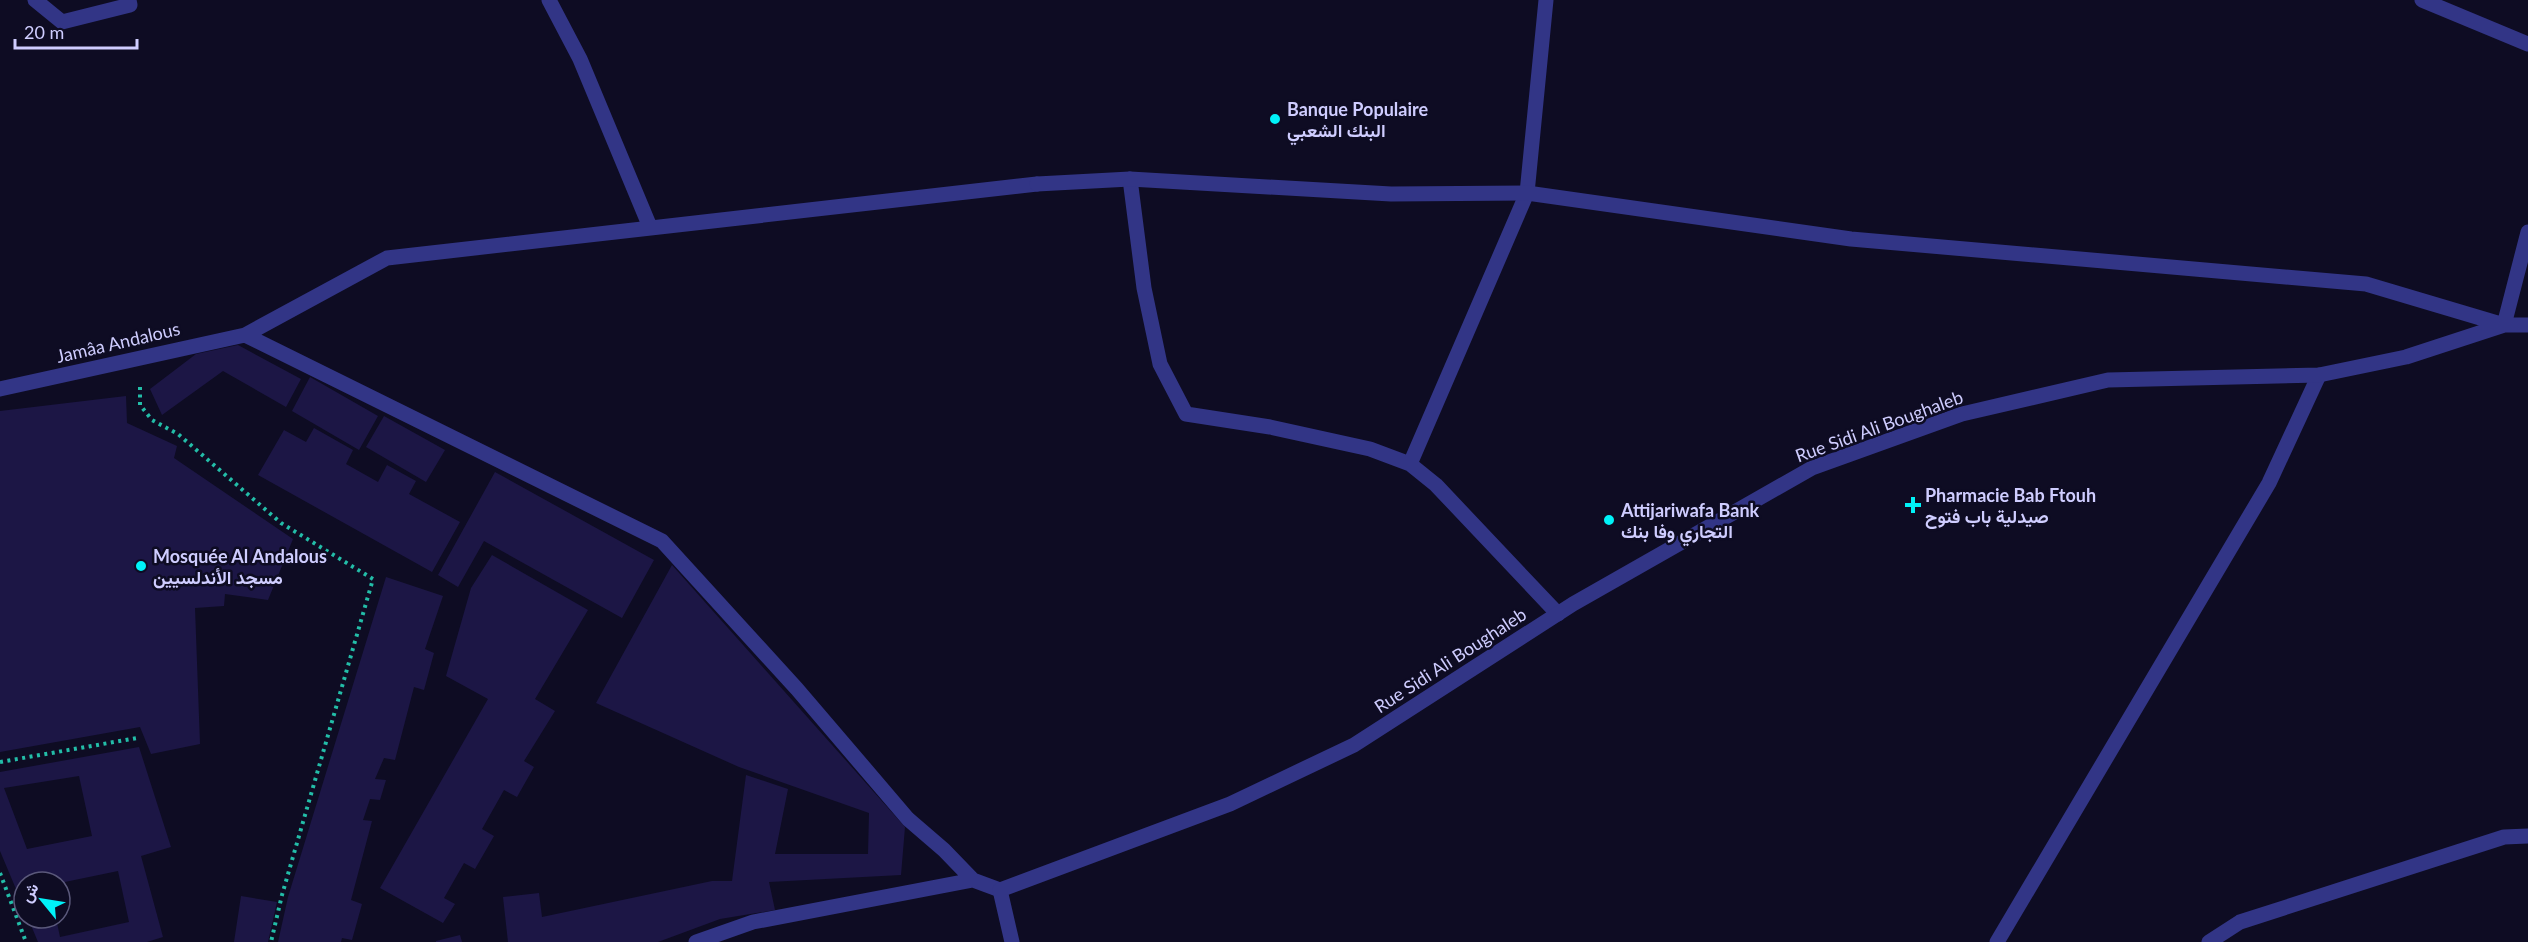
<svg xmlns="http://www.w3.org/2000/svg" width="2528" height="942" font-family="Lato,Vazirmatn,sans-serif">
<style>
.building{fill:#1c1645;fill-rule:evenodd}
.lines{fill:none;stroke-linecap:round;stroke-linejoin:round}
.path{stroke:#23bda8;stroke-width:4;stroke-dasharray:3 4.5;stroke-linecap:butt}
.service{stroke:#323586;stroke-width:15}
.pedestrian{stroke:#323586;stroke-width:15}
.minor{stroke:#323586;stroke-width:15}
.poi-dot{fill:#00f2f8;stroke:#0e0c23;stroke-width:2}
.labels{text-anchor:middle;dominant-baseline:central;stroke-width:5;stroke-linejoin:round;paint-order:stroke}
.poi-label{font-size:18px;font-weight:bold;fill:#cfcdff;stroke:#0e0c23;text-anchor:start}
.street-label{font-size:18px;fill:#cfcdff;stroke:#0e0c23}
</style>
<rect width="100%" height="100%" fill="#0e0c23"/>
<path class="building" d="M238,345L301,379L286,407L223,371L162,415L150,389L196,354Z
M310,377L378,416L359,450L292,411Z
M126,396L127,423L177,446L174,458L293,539L268,600L225,594L224,606L195,608L200,744L151,754L140,727L0,752V411Z
M384,416L445,450L426,482L366,447Z
M314,428L353,450L346,464L378,482L387,465L416,481L409,494L460,522L432,572L258,475L284,430L306,442Z
M495,472L654,560L622,618L484,541L458,587L438,575Z
M492,555L588,610L535,699L555,711L524,761L534,767L517,797L504,790L482,829L494,836L475,869L464,863L444,898L455,904L443,923L380,888L488,699L446,676L471,588Z
M672,565L905,827L901,875L769,882L775,910L720,919L658,942H508L503,897L539,893L542,917L712,881H732L746,775L788,789L775,854H868L869,813L739,767L596,703Z
M386,577L443,596L425,649L434,653L424,690L414,687L395,760L384,758L375,779L386,780L380,800L370,799L363,820L372,821L351,900L362,904L352,940L342,938L341,942H278L288,897Z
M139,747L171,847L141,856L163,937L147,942H38L28,918H56L60,937L129,922L118,871L60,883L24,882V908L0,851V772ZM79,776L92,836L27,849L4,788Z
M241,896L277,902L268,942H234Z
M460,935L462,942H436V941Z"/>
<g class="lines">
<path class="path" d="M140,387V405L152,420L178,434L281,523L373,579L282,895L271,942
M0,762L137,738
M0,873L26,942"/>
<path class="service" d="M1997,942L2269,483L2319,375"/>
<path class="pedestrian" d="M35,0L62,22L130,5L129,0
M549,0L580,59L650,227
M1130,179L1144,288L1160,364L1186,414L1270,427L1370,449L1410,464L1436,485L1558,614
M245,335L662,541L797,689L908,819L944,850L973,880
M0,389L245,335L387,258L1037,184
M1410,464L1527,193L1546,0
M696,942L753,922L973,880L1000,890"/>
<path class="minor" d="M2422,0L2528,44
M1037,184L1130,179L1391,194L1527,193L1851,239L2366,284L2504,325H2528
M2504,325L2528,232
M1012,942L1000,890L1230,804L1354,745L1573,604L1812,468L1962,414L2108,380L2319,375L2406,357L2504,325
M2209,942L2240,922L2504,837L2528,836"/>
</g>
<g class="poi-dot">
<circle cx="1275" cy="119" r="6"/>
<path d="M1910 496h6v6h6v6h-6v6h-6v-6h-6v-6h6z"/>
<circle cx="1609" cy="520" r="6"/>
<circle cx="141" cy="566" r="6"/>
</g>
<g class="labels">
<g class="poi-label">
<text x="1287" y="109">Banque Populaire<tspan x="1287" dy="21">البنك الشعبي</tspan></text>
<text x="1925" y="495">Pharmacie Bab Ftouh<tspan x="1925" dy="21">صيدلية باب فتوح</tspan></text>
<text x="1621" y="510">Attijariwafa Bank<tspan x="1621" dy="21">التجاري وفا بنك</tspan></text>
<text x="153" y="556">Mosquée Al Andalous<tspan x="153" dy="21">مسجد الأندلسيين</tspan></text>
</g>
<g class="street-label">
<text transform="translate(118 342) rotate(-13)">Jamâa Andalous</text>
<text transform="translate(1879 426) rotate(-20)">Rue Sidi Ali Boughaleb</text>
<text transform="translate(1450 660) rotate(-33)">Rue Sidi Ali Boughaleb</text>
</g>
</g>
<g transform="translate(42 900) rotate(300)"><circle r="28" fill="#0e0c23" stroke="#5b597b" stroke-width="1.5"/>
<path d="M0-4.5L10 22L0 15L-10 22Z" fill="#00f2f8"/>
<text y="-9" font-size="16" font-weight="bold" text-anchor="middle" fill="#cfcdff">ش</text>
</g>
<path d="M15 39v9h122v-9" fill="none" stroke="#cfcdff" stroke-width="3"/>
<text x="24" y="39" font-size="18" fill="#cfcdff" stroke="#0e0c23" stroke-width="4.5" paint-order="stroke">20 m</text>
</svg>
